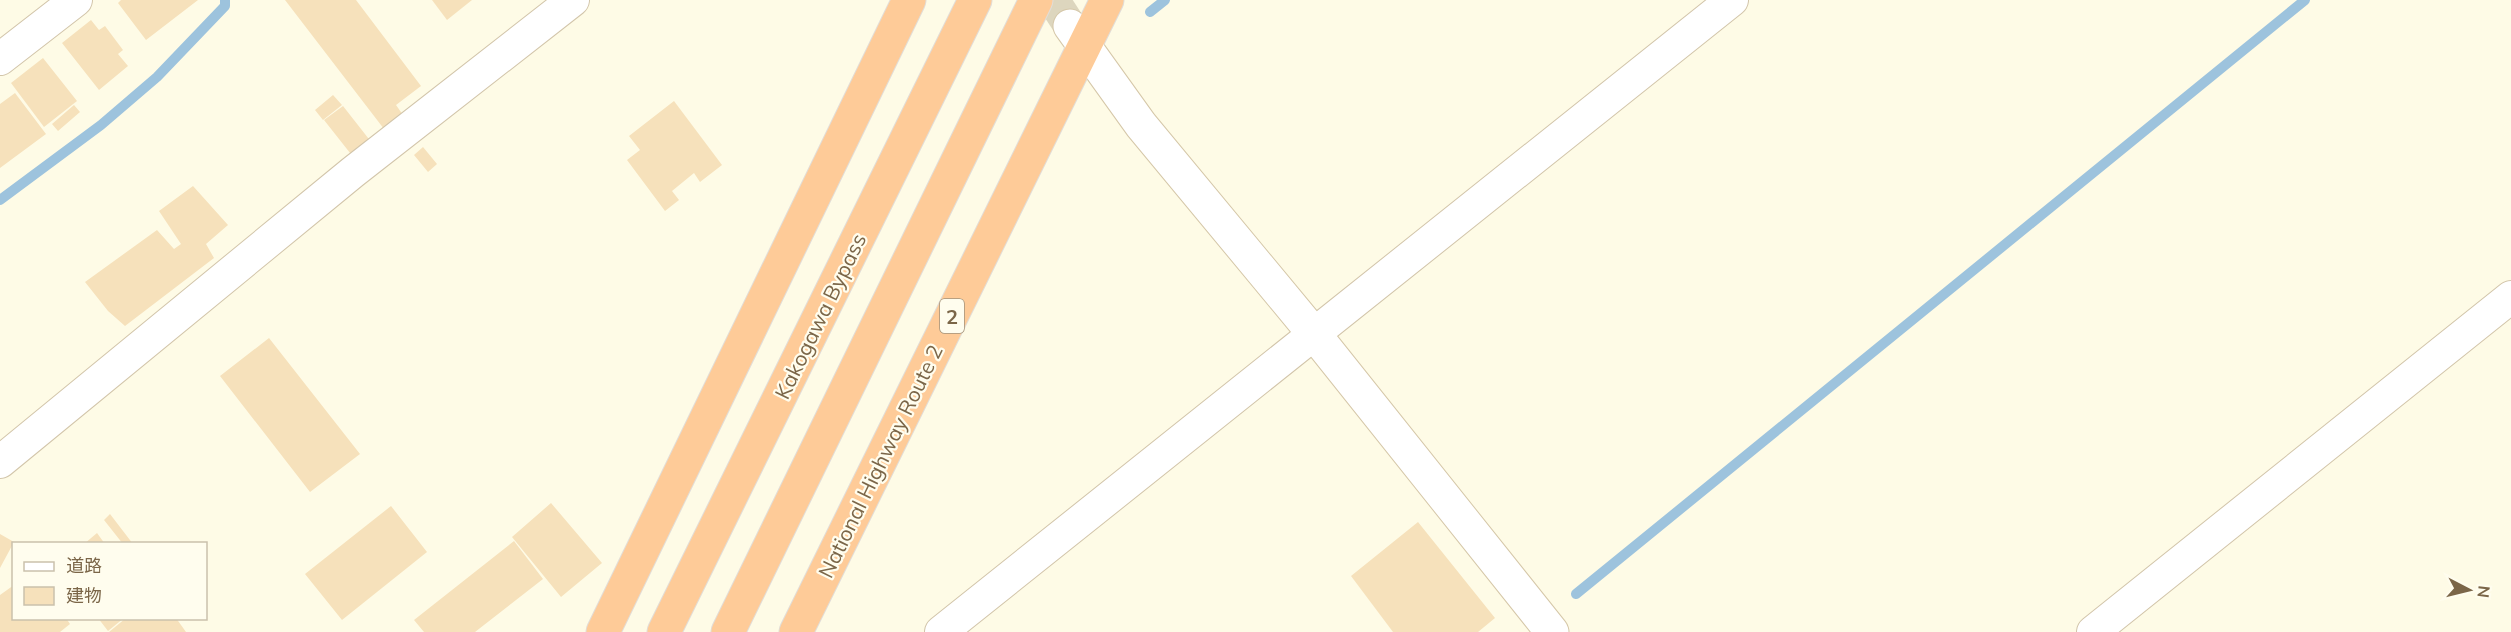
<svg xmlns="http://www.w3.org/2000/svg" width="2511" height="632" font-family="Mulish,'Noto Sans JP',sans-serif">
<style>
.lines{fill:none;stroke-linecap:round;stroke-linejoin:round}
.stream{stroke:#9dc3dd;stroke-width:10}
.building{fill:#f6e1bb}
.secondary-tunnel{stroke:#ddd6be;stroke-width:33;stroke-dasharray:33 16;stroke-linecap:butt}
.street-casing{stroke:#d2c5aa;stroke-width:34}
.secondary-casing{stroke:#d5c7a8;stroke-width:35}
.highway-casing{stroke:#e2ddd7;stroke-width:35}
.street{stroke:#fff;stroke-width:32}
.secondary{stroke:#fff;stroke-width:33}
.highway{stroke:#fecb98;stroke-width:33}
.labels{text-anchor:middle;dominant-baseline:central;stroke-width:4.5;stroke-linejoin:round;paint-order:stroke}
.shield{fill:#fffdee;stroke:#a3937a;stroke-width:1.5}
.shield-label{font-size:20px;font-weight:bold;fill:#7b6648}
.street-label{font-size:21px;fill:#7b6648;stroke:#fffdee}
</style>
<rect width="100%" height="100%" fill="#fefbe6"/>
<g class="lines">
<path class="stream" d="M1150,12L1165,0
M0,200L101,125L157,77L225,6V0
M1576,594L2305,0"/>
</g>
<path class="building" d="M121,0H198L146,40L118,3Z
M285,0H356L421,86L396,105L403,115L384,129Z
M432,0H472L447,20Z
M91,20L99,30L105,26L123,50L118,54L128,66L99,90L62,43Z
M43,58L77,101L44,127L11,83Z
M15,93L46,134L0,168V104Z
M333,95L342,105L323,120L315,110Z
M674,101L722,165L700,182L694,173L672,191L679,200L665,211L627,160L640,150L629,136Z
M74,105L80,112L58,131L52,124Z
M343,106L372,143L354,158L324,120Z
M423,147L437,164L428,172L414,155Z
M193,186L228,225L206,244L214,258L125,326L108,311L85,282L157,230L174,249L181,244L159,211Z
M269,338L360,454L310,492L220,376Z
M551,503L602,563L561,597L512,537Z
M391,506L427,552L342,620L305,574Z
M110,514L133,544H123L104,520Z
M1418,522L1495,618L1478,632H1393L1351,576Z
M97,533L105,544H84Z
M0,534L14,542L0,568Z
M514,541L543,579L475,632H424L414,620Z
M14,585V618H66L70,624L60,632H0V595Z
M98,618H124L108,631Z
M126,618H176L186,632H109Z"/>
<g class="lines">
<path class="secondary-tunnel" d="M1053,0L1070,26"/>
<g class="street-casing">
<path id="street" d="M0,59L76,0
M0,462L353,172L573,0
M941,632L1732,0
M2093,632L2511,297"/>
</g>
<g class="secondary-casing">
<path id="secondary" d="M1070,26L1141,125L1315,335L1552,632"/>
</g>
<g class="highway-casing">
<path id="highway" d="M603,632L909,0
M664,632L975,0
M728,632L1036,0
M796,632L1107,0"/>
</g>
<use href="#street" class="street"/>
<use href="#secondary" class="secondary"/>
<use href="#highway" class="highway"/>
</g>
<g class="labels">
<rect class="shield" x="940" y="299" width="24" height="34" rx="4.5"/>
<g class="shield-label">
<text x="952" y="316">2</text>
</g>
<g class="street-label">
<text transform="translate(820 316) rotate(-64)">Kakogawa Bypass</text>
<text transform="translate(880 461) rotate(-64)">National Highway Route 2</text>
</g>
</g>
<rect x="12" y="542" width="195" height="78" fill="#fffdee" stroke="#cac1ac" stroke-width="1.5"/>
<rect x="24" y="562" width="30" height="9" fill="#ffffff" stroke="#cac1ac" stroke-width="1.5"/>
<text x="66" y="572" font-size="18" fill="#7b6648">道路</text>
<rect x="24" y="587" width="30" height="18" fill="#f6e1bb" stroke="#cac1ac" stroke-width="1.5"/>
<text x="66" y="602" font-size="18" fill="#7b6648">建物</text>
<g transform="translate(2469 590) rotate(97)" stroke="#fffdee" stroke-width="4.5" paint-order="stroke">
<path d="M0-4.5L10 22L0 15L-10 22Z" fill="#7b6648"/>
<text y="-9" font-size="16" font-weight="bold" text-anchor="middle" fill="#7b6648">N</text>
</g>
</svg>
